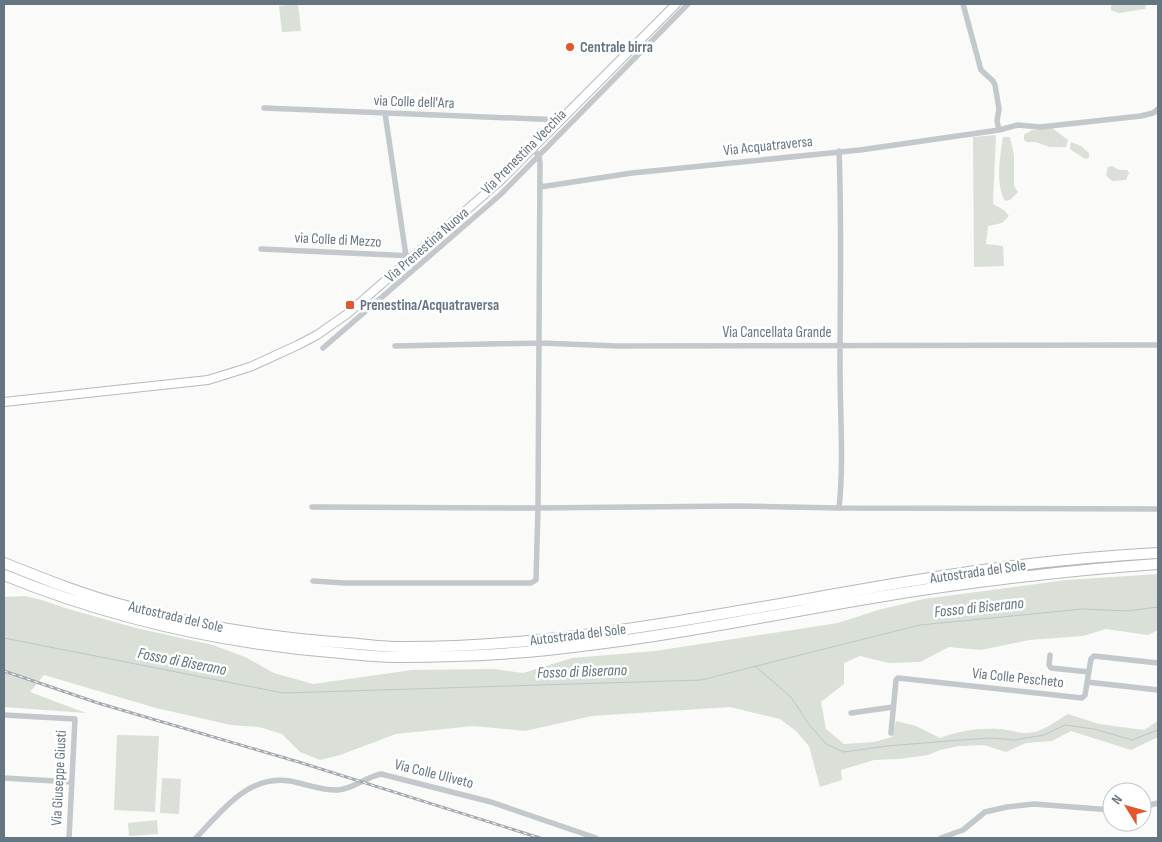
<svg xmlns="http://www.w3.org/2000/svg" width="1162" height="842" font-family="'Sofia Sans Condensed',sans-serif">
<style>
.green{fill:#dadfd7}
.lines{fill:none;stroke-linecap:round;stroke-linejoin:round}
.stream{stroke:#bbc7cb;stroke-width:1}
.secondary-casing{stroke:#b3babf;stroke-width:10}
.highway-casing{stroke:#b4b9bd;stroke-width:12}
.street{stroke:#c3c8cc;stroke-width:5.5}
.secondary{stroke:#fff;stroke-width:8}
.highway{stroke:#fff;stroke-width:10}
.rail-casing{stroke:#a2aab0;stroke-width:3}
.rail{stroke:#fff;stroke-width:1;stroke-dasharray:4;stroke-linecap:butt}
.poi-dot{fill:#e4572e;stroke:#fff;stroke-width:2}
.labels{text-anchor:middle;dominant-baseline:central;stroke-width:5;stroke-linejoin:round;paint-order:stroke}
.poi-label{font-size:15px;font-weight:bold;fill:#657683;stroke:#fff;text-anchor:start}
.street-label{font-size:15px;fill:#657683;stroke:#fff}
.water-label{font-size:16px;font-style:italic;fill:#60757c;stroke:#fff}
</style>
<rect width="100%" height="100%" fill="#fafaf8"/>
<path class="green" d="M298,4L301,31L282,32L279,6Z
M1111,4H1146L1145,9L1119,13L1111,10Z
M1052,128L1068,140L1066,147H1050L1035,142H1027L1024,140V135L1032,130Z
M996,135L993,204L1004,210L1009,216L1002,223L988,226L986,244L1003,246L1004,266L974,267L973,137Z
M1003,137H1010L1014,155V186L1018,192L1010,200L1005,201C995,183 1000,157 1003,137Z
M1071,142L1081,146L1089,153V158L1085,159L1070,149Z
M1112,166L1119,170H1127L1129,173L1126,180L1112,181L1106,175L1108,167Z
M1158,574V630L1148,635L1106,629L1083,636L1029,640L981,650L949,647L920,662L889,663L860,656L844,663V684L821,702L826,729L844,744L874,742L892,737L896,721L916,726L940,738C959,731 978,728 998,729C1007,729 1016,733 1025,733C1042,733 1055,722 1068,714L1099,724L1144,730L1158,721V737L1131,750L1071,731L1052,741L1026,743L1006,752L984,745L959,746L940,750L928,755L899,759L874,760L841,770L842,780L820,787L809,746L796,731L780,719L730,707L592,716L525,731L473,726L396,734L340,755L320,760L300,752L282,734L259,727L231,725L156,708L44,675L30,692L86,713L4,707V597L25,596L42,600L65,608L136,628L213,645L245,657L274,673L313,684L412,670L494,669L523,673L572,658L655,651L838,623L878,610L924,599L1066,580Z
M117,735L159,736L155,812L114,810Z
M162,778L181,779L179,814L160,813Z
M157,820L158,834L129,836L128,823Z"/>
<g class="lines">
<path class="stream" d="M4,638L283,693L701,680L920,625L1083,609L1127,611L1158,607
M755,666L791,697L808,723L826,744L844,752L887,746L960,740L991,738L1015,740L1044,735L1065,725L1094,729L1132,740L1158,730"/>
<g class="secondary-casing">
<path id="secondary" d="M4,402L208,380L250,367L298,345L317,335L347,314L501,180L676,4"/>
</g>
<g class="highway-casing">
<path id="highway" d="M4,563C44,579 84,595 126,606C198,626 272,638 346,643C364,644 382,647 399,647C580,648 758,605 936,577C1009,565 1084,557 1158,553
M4,575C112,619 224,644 341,653C360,655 380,657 399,657C460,657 521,654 581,646C702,632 821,604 942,587C1014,577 1086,569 1158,564"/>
</g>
<path class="street" d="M963,4L981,70L993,81L995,85L999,109L997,121L999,130L1018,125L1040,127L1141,116L1153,113L1158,109
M264,108L562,120
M385,113L406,256
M839,151C842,224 840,296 840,368C840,415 844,462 839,508
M540,187L632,173L860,150L999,130
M261,249L414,256
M395,346L540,343L617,346L1158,345
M323,348L500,195L688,4
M312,507L535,508L740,506L839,508L1158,509
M313,581L345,583H531L536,580L538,508L540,163L539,156L533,149
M1050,655L1049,665L1051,668L1089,672
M1087,682L1158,690
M851,713L893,707
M4,715L75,719L69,838
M891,733L896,680L898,678L1082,698L1085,695L1091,659L1094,656L1158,663
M4,778L72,782
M1142,807L1158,803
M196,838C221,812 248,774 290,781C306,784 322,791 338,790C353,789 366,777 381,774L491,802L596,838
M941,838L963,830L985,812L1007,807L1034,804L1112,810"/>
<use href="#secondary" class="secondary"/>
<use href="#highway" class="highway"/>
<g class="rail-casing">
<path id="rail" d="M4,671L98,703L302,763L540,838"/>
</g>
<use href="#rail" class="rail"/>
</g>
<g class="poi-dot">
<circle cx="570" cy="47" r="5"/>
<rect x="345" y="300" width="10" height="10" rx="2.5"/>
</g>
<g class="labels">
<g class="poi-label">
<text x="580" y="47">Centrale birra</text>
<text x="360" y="305">Prenestina/Acquatraversa</text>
</g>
<g class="street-label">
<text transform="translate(414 102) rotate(2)">via Colle dell'Ara</text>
<text transform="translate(768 146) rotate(-6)">Via Acquatraversa</text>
<text transform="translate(524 152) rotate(-45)">Via Prenestina Vecchia</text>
<text transform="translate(338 240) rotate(3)">via Colle di Mezzo</text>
<text transform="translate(427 245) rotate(-41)">Via Prenestina Nuova</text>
<text x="777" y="332">Via Cancellata Grande</text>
<text transform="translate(978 572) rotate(-8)">Autostrada del Sole</text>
<text transform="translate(176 617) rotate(13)">Autostrada del Sole</text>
<text transform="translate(578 635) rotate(-7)">Autostrada del Sole</text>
<text transform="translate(1018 678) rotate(6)">Via Colle Pescheto</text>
<text transform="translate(434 774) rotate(14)">Via Colle Uliveto</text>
<text transform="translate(59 778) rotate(-87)">Via Giuseppe Giusti</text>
</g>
<g class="water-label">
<text transform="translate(979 608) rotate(-6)">Fosso di Biserano</text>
<text transform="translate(182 662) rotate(11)">Fosso di Biserano</text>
<text transform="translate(582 672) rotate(-2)">Fosso di Biserano</text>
</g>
</g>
<rect width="1162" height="842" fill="none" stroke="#657683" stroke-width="10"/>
<g transform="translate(1127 807) rotate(307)"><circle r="24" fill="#ffffff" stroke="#c1c8cd"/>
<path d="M0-4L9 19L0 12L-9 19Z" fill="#e4572e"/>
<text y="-8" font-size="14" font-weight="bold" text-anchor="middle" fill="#657683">N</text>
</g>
</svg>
